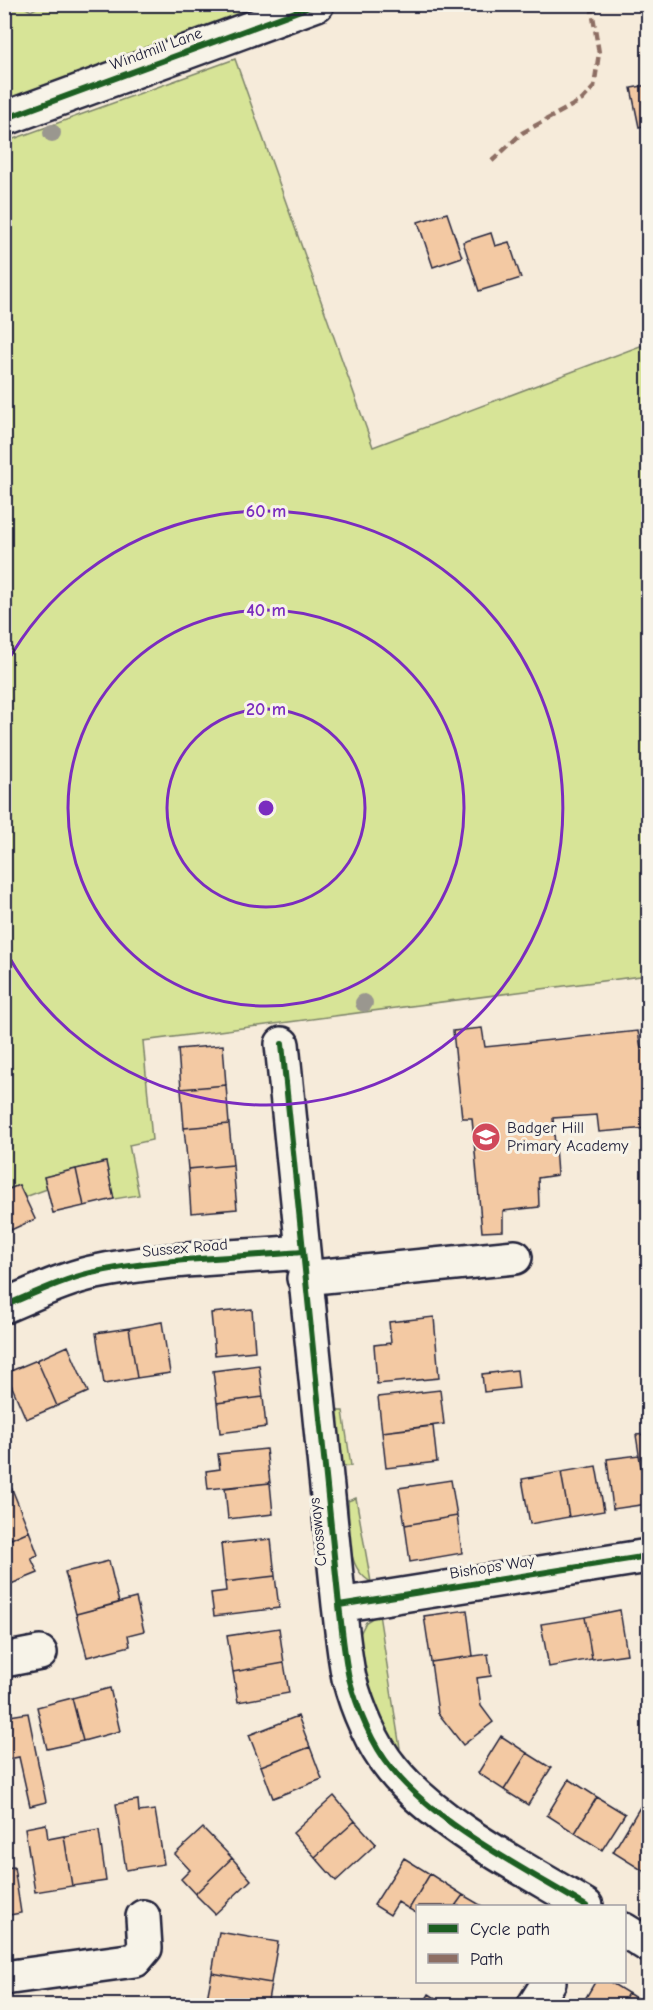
<svg xmlns="http://www.w3.org/2000/svg" width="653" height="2010" font-family="'Comic Neue',sans-serif">
<style>
.green{fill:#d7e497;stroke:#7c8369;stroke-width:1.5}
.building{fill:#f3c9a3;stroke:#22223b;stroke-width:1.5}
.lines{fill:none;stroke-linecap:round;stroke-linejoin:round}
.minor-casing{stroke:#22223b;stroke-width:38}
.minor{stroke:#f7f3e8;stroke-width:33}
.quiet{stroke:#8d6e63;stroke-width:4.5;stroke-dasharray:9 4.5;stroke-linecap:butt}
.cycleway-casing{stroke:#f7f3e8;stroke-width:10}
.cycleway{stroke:#1b5e20;stroke-width:6}
.tree{fill:#9a978f}
.ring{fill:none;stroke:#7b2cbf;stroke-width:3}
.labels{text-anchor:middle;dominant-baseline:central;stroke-width:6;stroke-linejoin:round;paint-order:stroke}
.street-label{font-size:16px;fill:#22223b;stroke:#f7f3e8}
.poi-label{font-size:16px;fill:#22223b;stroke:#f7f3e8;text-anchor:start}
.centre{fill:#7b2cbf;stroke:#f7f3e8;stroke-width:3}
.ring-label{font-size:18px;text-anchor:middle;font-weight:bold;fill:#7b2cbf;stroke:#f7f3e8;stroke-width:6;stroke-linejoin:round;paint-order:stroke}
</style>
<rect width="100%" height="100%" fill="#f6ebda"/>
<filter id="ink" filterUnits="userSpaceOnUse"><feTurbulence type="fractalNoise" baseFrequency=".0167" numOctaves="2"/><feDisplacementMap in="SourceGraphic" scale="12" xChannelSelector="R" yChannelSelector="G"/><feConvolveMatrix kernelMatrix="1 2 1 2 8 2 1 2 1" color-interpolation-filters="sRGB"/></filter>
<g filter="url(#ink)">
<path class="green" d="M43,4L308,5L5,116V5H21L31,11Z
M235,59L373,447L648,343V975L143,1041L152,1140L129,1145L139,1195L114,1199L105,1162L44,1177L47,1189L25,1197L19,1185L5,1191V142Z
M335,1411H343L351,1466L341,1467Z
M356,1498L371,1582C344,1567 350,1528 348,1501Z
M379,1614L400,1748L393,1749L366,1693L359,1636L366,1622Z"/>
<path class="building" d="M648,85V125L639,127L631,88Z
M447,213L462,257L433,267L418,222Z
M491,233L495,246L509,242L521,278L479,291L463,242Z
M482,1028L485,1047L638,1031L641,1048H648V1128L599,1132L597,1115L553,1118L557,1175L538,1178L539,1207L503,1211V1231L482,1232L472,1118H462L453,1031Z
M223,1045L226,1085L181,1089L178,1049Z
M226,1085L229,1124L184,1128L181,1089Z
M229,1124L233,1165L188,1169L184,1128Z
M106,1162L114,1199L84,1206L76,1169Z
M233,1165L237,1209L191,1213L188,1169Z
M76,1169L84,1206L53,1213L44,1177Z
M19,1185L35,1219L11,1230L4,1218V1191Z
M252,1309L255,1351L215,1355L211,1313Z
M434,1317L439,1378L377,1384L374,1345L391,1343L389,1322Z
M162,1322L170,1373L137,1378L129,1328Z
M129,1328L137,1378L104,1384L96,1333Z
M68,1346L88,1392L57,1406L37,1360Z
M37,1360L57,1406L26,1419L6,1373Z
M259,1365L263,1397L217,1403L213,1371Z
M517,1370L519,1388L484,1392L482,1374Z
M440,1390L444,1424L382,1432L378,1397Z
M263,1397L266,1427L220,1433L217,1403Z
M433,1426L437,1462L386,1468L382,1432Z
M648,1434V1504H647L636,1435Z
M266,1449L270,1483L208,1489L206,1471L220,1469L218,1454Z
M639,1455L647,1504L613,1509L607,1459Z
M596,1466L604,1511L569,1517L561,1472Z
M561,1472L569,1517L530,1524L522,1479Z
M451,1480L457,1516L405,1525L399,1488Z
M270,1483L273,1514L228,1519L225,1488Z
M12,1489L29,1531L4,1542V1492Z
M457,1516L462,1553L410,1562L405,1525Z
M29,1531L38,1555L31,1558L38,1573L11,1584L4,1569V1542Z
M271,1539L275,1576L225,1582L221,1544Z
M109,1561L119,1603L76,1614L65,1572Z
M275,1576L279,1608L214,1616L211,1593L226,1591L225,1582Z
M136,1598L144,1631L128,1635L130,1646L87,1657L76,1614Z
M467,1610L473,1656L431,1662L424,1616Z
M620,1610L627,1654L592,1659L585,1617Z
M585,1617L592,1659L549,1667L541,1624Z
M644,1620H648V1664Z
M279,1628L284,1663L233,1672L227,1636Z
M488,1654L491,1676L477,1678L481,1706L493,1722L463,1745L438,1713L431,1662Z
M284,1663L289,1693L238,1702L233,1672Z
M110,1688L120,1731L83,1741L72,1698Z
M72,1698L83,1741L47,1749L37,1707Z
M28,1713L46,1802L30,1806L19,1757L4,1760V1717Z
M298,1716L310,1747L261,1766L249,1735Z
M501,1736L527,1753L504,1790L478,1773Z
M310,1747L322,1779L273,1798L261,1766Z
M527,1753L551,1768L528,1805L504,1790Z
M569,1779L597,1797L575,1833L547,1815Z
M334,1796L355,1821L315,1857L293,1833Z
M597,1797L625,1814L602,1850L575,1833Z
M138,1800L139,1812L155,1810L164,1864L126,1870L116,1804Z
M640,1807L648,1812V1874L613,1852Z
M355,1821L376,1844L336,1881L315,1857Z
M46,1824L48,1839L64,1836L72,1886L35,1892L25,1828Z
M203,1828L232,1858L195,1894L181,1879L190,1870L175,1854Z
M99,1830L106,1881L72,1886L64,1836Z
M232,1858L251,1880L215,1914L195,1894Z
M404,1858L430,1874L409,1909L398,1902L390,1915L374,1905Z
M14,1867L21,1913L4,1916V1868Z
M430,1874L463,1895L455,1906H418V1914L409,1909Z
M463,1895L482,1906H455Z
M219,1932L278,1942L271,1983L212,1973Z
M212,1973L271,1983L267,2006H229V2003L207,1999Z
M595,1982H610L628,1993L621,2006H581Z
M628,1993L648,2006H621Z
M429,1994L448,2006H422Z"/>
<g class="lines">
<g class="minor-casing">
<path id="minor" d="M4,119L317,4
M282,1044L339,1605C342,1629 344,1654 349,1678C357,1708 372,1745 392,1769C437,1825 525,1869 586,1906
M304,1278L515,1257
M4,1306C33,1294 61,1280 91,1273C159,1258 232,1258 302,1252
M339,1605L648,1556
M4,1660L40,1653
M624,1930L648,1945
M4,1978L135,1960L145,1948L143,1917
M534,2006L549,1982"/>
</g>
<use href="#minor" class="minor"/>
<path class="quiet" d="M492,161L522,133L582,100L594,87L599,53L591,4"/>
<g class="cycleway-casing">
<path id="cycleway" d="M4,119L317,4
M282,1044L339,1605C342,1629 344,1654 349,1678C357,1708 372,1745 392,1769C437,1825 525,1869 586,1906
M4,1306C33,1294 61,1280 91,1273C159,1258 232,1258 302,1252
M339,1605L648,1556"/>
</g>
<use href="#cycleway" class="cycleway"/>
</g>
<g class="tree">
<circle cx="52" cy="133" r="9"/>
<circle cx="364" cy="1003" r="9"/>
</g>
</g>
<g class="ring">
<circle cx="266" cy="808" r="99"/>
<circle cx="266" cy="808" r="198"/>
<path d="M5 666A297 297 0 1 1 5 950"/>
</g>
<defs>
<g id="school-disc" transform="scale(1.5)"><circle r="9.5" fill="#d1495b" stroke="#f7f3e8"/><path d="M0-5L7-2L0 1L-7-2ZM-4 1L0 2.5L4 1V4Q0 6-4 4Z" fill="#fff"/></g>
</defs>
<g fill-rule="evenodd">
<use href="#school-disc" x="486" y="1137"/>
</g>
<g class="labels">
<g class="street-label">
<text transform="translate(156 49) rotate(-20)">Windmill Lane</text>
<text transform="translate(185 1248) rotate(-5)">Sussex Road</text>
<text transform="translate(318 1532) rotate(-96)">Crossways</text>
<text transform="translate(492 1567) rotate(-9)">Bishops Way</text>
</g>
<g class="poi-label">
<text x="507" y="1128">Badger Hill<tspan x="507" dy="18">Primary Academy</tspan></text>
</g>
</g>
<circle cx="266" cy="808" r="9" class="centre"/>
<g class="ring-label">
<text x="266" y="517">60 m</text>
<text x="266" y="616">40 m</text>
<text x="266" y="715">20 m</text>
</g>
<rect width="653" height="2010" fill="none" stroke="#f7f3e8" stroke-width="24"/>
<rect x="12" y="12" width="629" height="1986" fill="none" stroke="#22223b" stroke-width="2" filter="url(#ink)"/>
<rect x="416" y="1905" width="210" height="78" fill="#f7f3e8" stroke="#a29fa3" stroke-width="1.5"/>
<rect x="428" y="1924" width="30" height="9" fill="#1b5e20" stroke="#a29fa3" stroke-width="1.5"/>
<text x="470" y="1935" font-size="18" fill="#22223b">Cycle path</text>
<rect x="428" y="1954" width="30" height="9" fill="#8d6e63" stroke="#a29fa3" stroke-width="1.5"/>
<text x="470" y="1965" font-size="18" fill="#22223b">Path</text>
</svg>
